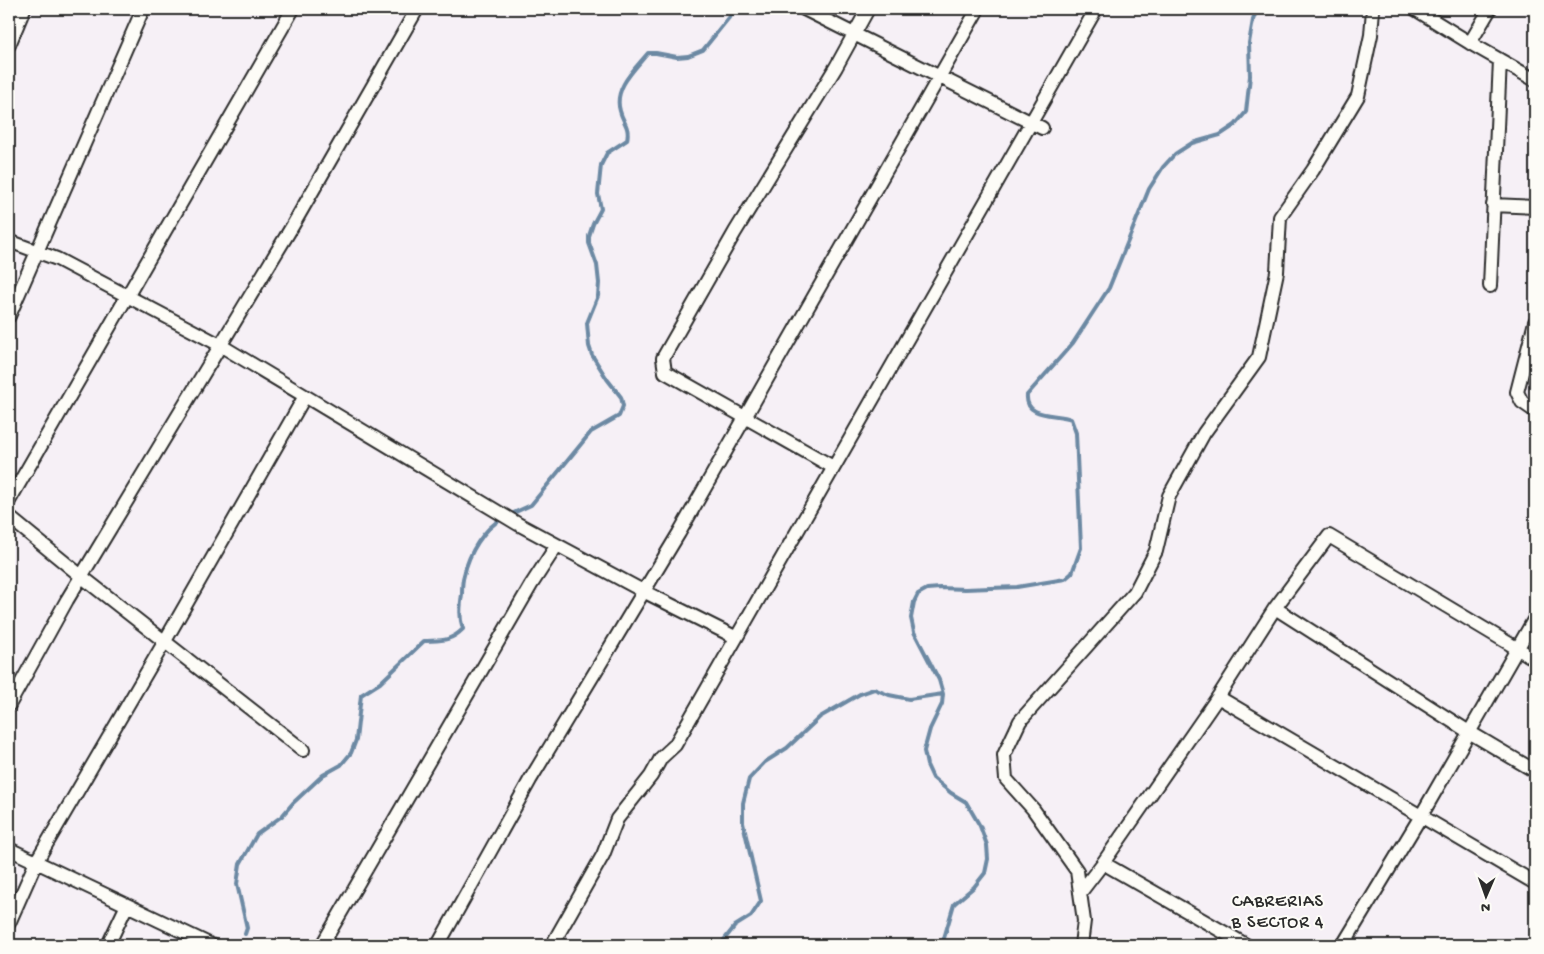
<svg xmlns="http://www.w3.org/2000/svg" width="1544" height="954" font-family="'Gochi Hand',sans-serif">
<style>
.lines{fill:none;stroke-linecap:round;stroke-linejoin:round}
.stream{stroke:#6c89a3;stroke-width:4}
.street-casing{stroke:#2b2b2b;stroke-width:16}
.street{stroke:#fdfcf7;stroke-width:12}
.labels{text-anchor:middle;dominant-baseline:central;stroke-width:4;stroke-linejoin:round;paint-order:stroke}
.neighbourhood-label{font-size:18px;letter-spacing:1px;fill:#2b2b2b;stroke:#fdfcf7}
</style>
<rect width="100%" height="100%" fill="#f6f0f6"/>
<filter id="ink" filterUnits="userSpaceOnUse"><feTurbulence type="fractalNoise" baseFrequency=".02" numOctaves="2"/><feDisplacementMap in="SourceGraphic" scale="10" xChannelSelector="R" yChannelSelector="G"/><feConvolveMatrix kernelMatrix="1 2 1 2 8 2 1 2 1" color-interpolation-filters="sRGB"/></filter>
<g filter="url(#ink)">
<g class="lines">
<path class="stream" d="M509,515L531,505L591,432L619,416L623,406L621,397L607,379L592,355L589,346L587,323L598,296L599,283L597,265L589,243V236L593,224L601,209L598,194L601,165L607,153L627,140C630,126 623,123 620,111C613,88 635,69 648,53H656L677,57L688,56L703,50L736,9
M245,934L247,928L237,884L240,864L257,834L282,816L293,803L323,775L341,765L351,753L356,740L361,695L380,683L424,641C441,640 450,642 463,629C459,617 460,607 462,594C462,588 462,581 464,575C469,553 483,529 503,518
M720,945L735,926L751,916L761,901L743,823V803L749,779L765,762L787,748L820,717L860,694L874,689L889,695L909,699L943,694
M942,945L954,904L974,887L985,873L988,859L987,845L980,826L966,802L951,793L933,778L927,765L924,751L930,729L942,704L943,694L939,680L914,632L911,618L914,602L918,594L927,589L940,588L965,589L1017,587L1065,579L1072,573L1081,548L1076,433L1071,419C1056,413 1025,419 1027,395L1073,343L1109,288L1149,189L1163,167L1175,154L1192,143L1220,135L1235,125L1246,112L1250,76L1249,43L1253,20L1257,9"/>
<g class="street-casing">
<path id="street" d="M804,9L1042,128
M1415,9L1470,43L1535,80
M1470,43L1490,9
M9,45L24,9
M1493,205L1535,207
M9,241L57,259L220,345L518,524L643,591L735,637
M1490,286L1500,60
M9,316L143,9
M1535,322L1517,392L1522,402L1535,411
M833,467L665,372L663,358L735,232L836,67L868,9
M9,501L293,9
M9,517L81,576L303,750
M1275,608L1469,732L1535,771
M1218,697L1535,883
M9,705L67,600L293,225L417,9
M9,849L211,945
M1103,863L1246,945
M1080,893L1103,863L1218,697L1275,608L1329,536L1535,659
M9,923L36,862L165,641L305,396
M108,945L127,905
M322,945L531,585L557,545
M438,945L530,780L679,533L978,9
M552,945L603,855L617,819L651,776L661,758L675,745L1096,9
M1081,945L1084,921L1077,871L1033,809L1006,779L1004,755L1020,721L1135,592L1156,551L1169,496L1204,433L1259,357L1277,272L1280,217L1313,170L1358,96L1371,35L1373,9
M1343,945L1421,816L1535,618"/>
</g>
<use href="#street" class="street"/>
</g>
</g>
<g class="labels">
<g class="neighbourhood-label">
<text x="1278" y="902">CABRERIAS<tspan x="1278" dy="21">B SECTOR 4</tspan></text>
</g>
</g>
<rect width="1544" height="954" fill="none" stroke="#fdfcf7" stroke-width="30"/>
<rect x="15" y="15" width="1514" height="924" fill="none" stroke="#2b2b2b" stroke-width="2" filter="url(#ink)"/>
<g transform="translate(1486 896) rotate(182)" stroke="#fdfcf7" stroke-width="4" paint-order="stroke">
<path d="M0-4L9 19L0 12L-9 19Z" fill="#2b2b2b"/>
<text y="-8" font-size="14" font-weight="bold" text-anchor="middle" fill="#2b2b2b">N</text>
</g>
</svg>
